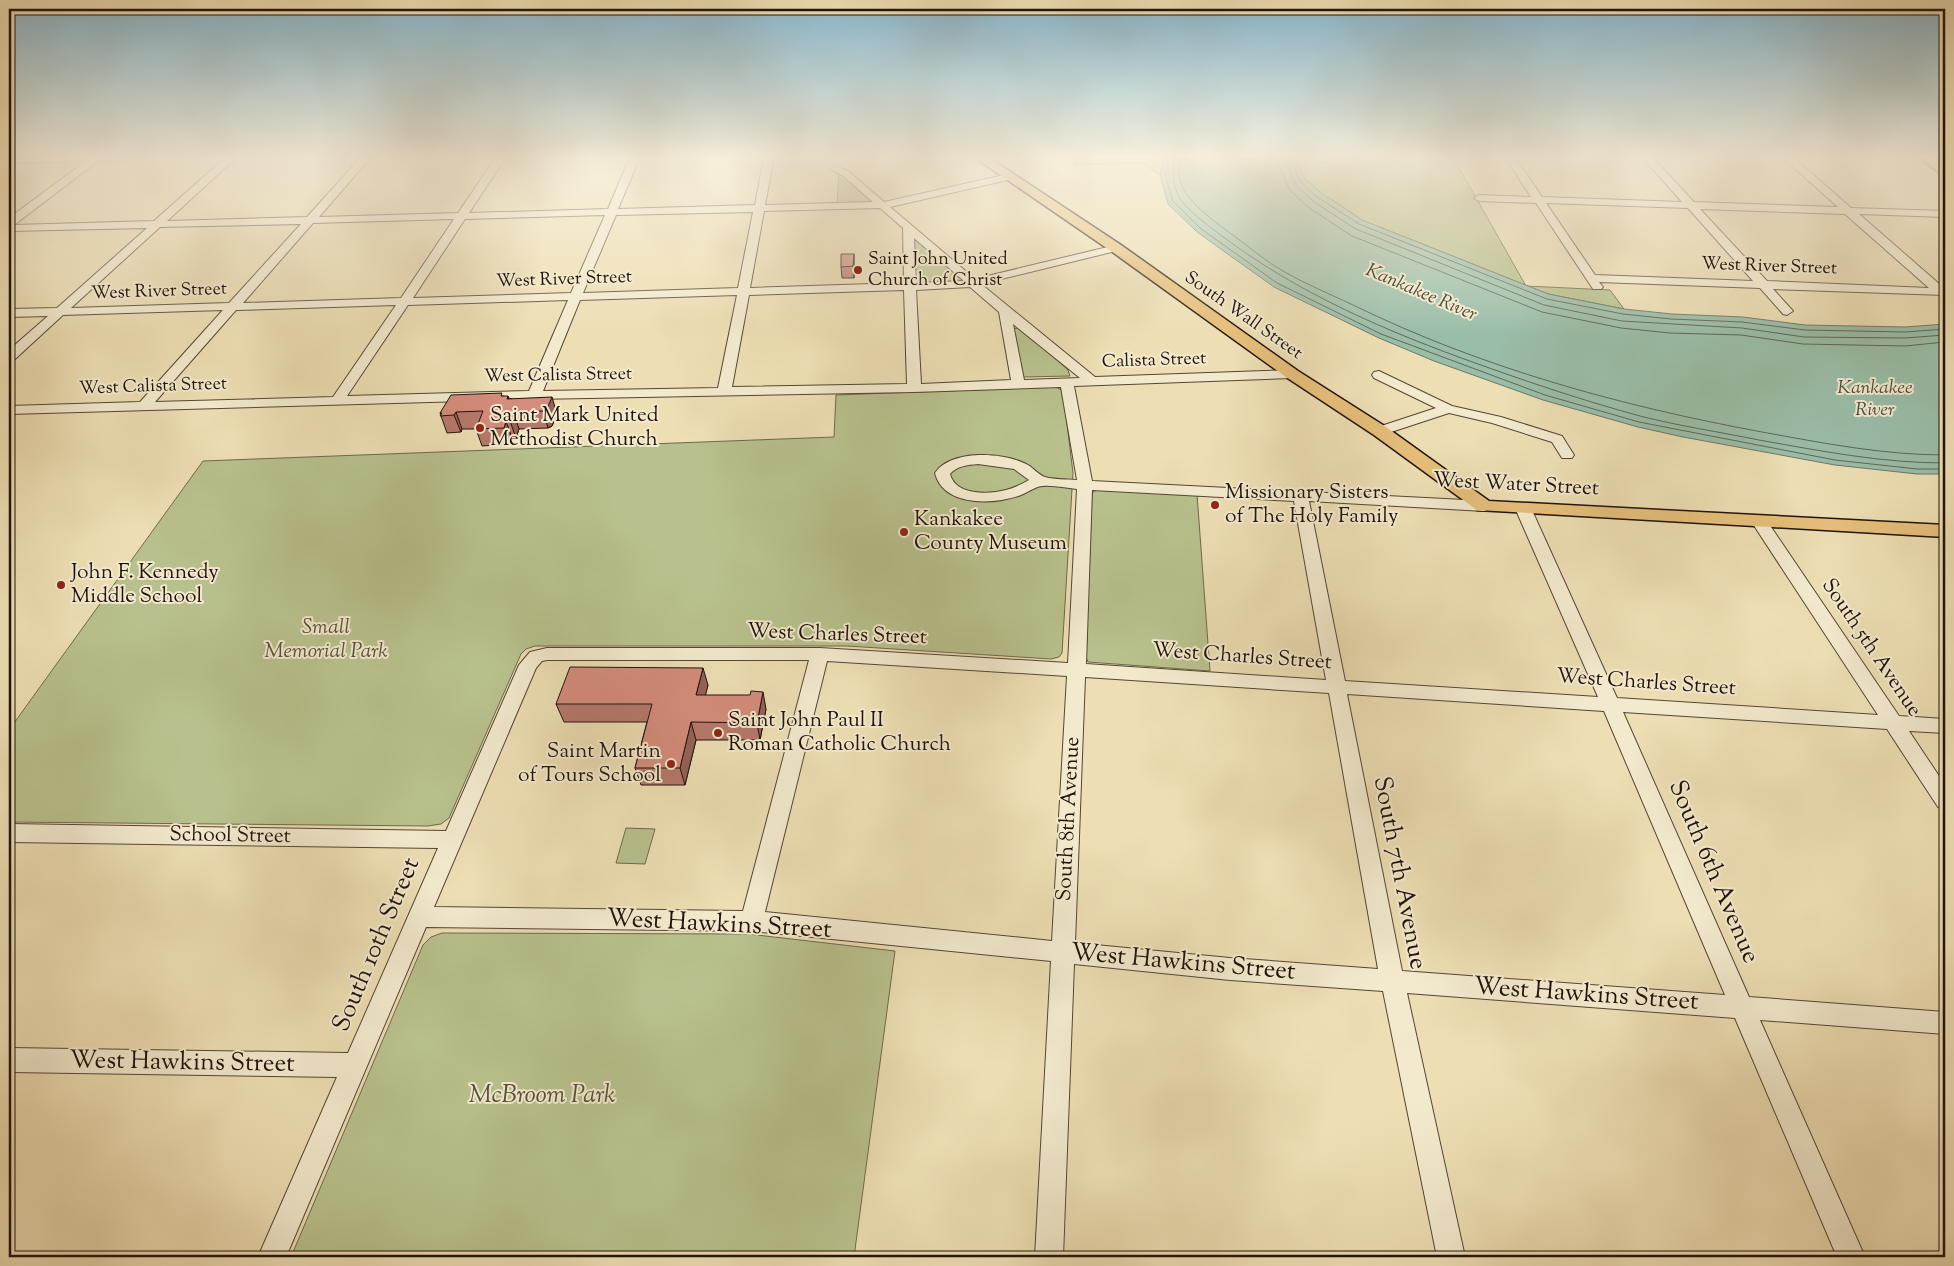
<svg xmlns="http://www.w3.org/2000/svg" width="1954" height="1266" font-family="'Sorts Mill Goudy',serif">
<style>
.green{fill:#b8c18d;stroke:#6c6a4c}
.water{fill:#9abda8;stroke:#697969}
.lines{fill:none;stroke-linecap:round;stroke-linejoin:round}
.shore{stroke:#5d685a;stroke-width:1}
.minor-casing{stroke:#534635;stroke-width:2}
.major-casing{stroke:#20130b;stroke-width:3}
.minor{fill:#f3eace;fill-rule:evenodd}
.major{fill:#e6bf7a;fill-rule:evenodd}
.wall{fill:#b6786b;stroke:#20130b}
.shaded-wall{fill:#946257;stroke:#20130b}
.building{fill:#d48c7c;stroke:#20130b}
.poi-dot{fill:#8f2418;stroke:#f3eace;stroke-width:2}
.labels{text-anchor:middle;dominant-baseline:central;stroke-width:4;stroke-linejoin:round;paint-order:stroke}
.far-poi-label{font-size:18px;fill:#20130b;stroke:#f3eace;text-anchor:start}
.far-street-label{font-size:18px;fill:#20130b;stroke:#f3eace}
.far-water-label{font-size:19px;font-style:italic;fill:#4b4e42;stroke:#f3eace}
.poi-label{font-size:21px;fill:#20130b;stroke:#f3eace;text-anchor:start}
.street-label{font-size:21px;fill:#20130b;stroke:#f3eace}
.park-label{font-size:21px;font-style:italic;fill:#555038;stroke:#f3eace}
.near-street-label{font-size:25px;fill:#20130b;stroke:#f3eace}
.near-park-label{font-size:25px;font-style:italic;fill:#555038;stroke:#f3eace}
</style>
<rect width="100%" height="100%" fill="#eddeb3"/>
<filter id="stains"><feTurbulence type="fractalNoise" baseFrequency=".004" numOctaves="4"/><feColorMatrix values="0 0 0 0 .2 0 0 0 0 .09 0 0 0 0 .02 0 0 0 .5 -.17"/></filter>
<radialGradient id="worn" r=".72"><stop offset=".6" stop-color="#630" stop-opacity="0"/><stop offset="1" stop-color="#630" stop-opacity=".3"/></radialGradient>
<path class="green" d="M1072,157H1165L1160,175L1142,163L1075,165Z
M1293,157H1453L1526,286L1610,290L1624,309L1548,294L1362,220L1320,192L1301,175Z
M839,174L842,175L872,203L837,204Z
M914,240L919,241L963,280V282L914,283Z
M1017,328L1023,330L1068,370L1070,376L1023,377L1013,329Z
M1056,387L1063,391L1073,473L1062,653L1059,657L1051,659L847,646H535L526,649L521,654L449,818L441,824L428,826L9,822V730L203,461L834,437L836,395Z
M1098,489L1197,494L1210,671L1088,662L1086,657L1092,493Z
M626,828L655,829L645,864L616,863Z
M442,933L748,934L895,951L854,1257H291L423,945L431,937Z"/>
<path class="water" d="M1165,157H1295L1303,177L1320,192L1362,220L1548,294L1624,309L1672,314L1743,317L1805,325L1905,327L1945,324V474H1917L1835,465L1683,437L1638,427L1543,400L1434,361L1379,338L1274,287L1197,232L1168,204L1160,175Z"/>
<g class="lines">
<path class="shore" d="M1169,157L1165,175L1173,201L1200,228L1277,283L1381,334L1545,395L1639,422L1835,460L1917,469H1945
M1175,157C1173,171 1172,182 1178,195C1183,207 1211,228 1222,236C1299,294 1388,332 1478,364C1531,383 1585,401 1640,416C1679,426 1720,432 1759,440C1821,451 1882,463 1945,463
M1183,157C1182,162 1179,168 1179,174C1179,199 1220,225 1238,239C1253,250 1267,262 1283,271C1305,284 1330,294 1353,305C1482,368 1621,406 1762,432C1823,443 1883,455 1945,455
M1277,157L1278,165L1290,190L1309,208L1352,236L1542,312L1621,328L1670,333L1741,335L1803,344L1905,346L1945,342
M1284,157L1296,185L1314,202L1356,229L1544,305L1622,321L1742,328L1804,337L1905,338L1945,335
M1290,157L1300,181L1317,197L1359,224L1547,299L1623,314L1671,319L1742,322L1805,330L1905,332L1945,329"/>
<g class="minor-casing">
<path id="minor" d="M9,157H134L129,160L98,161L14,225L154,221L226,157H237L167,221L307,217L361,157H371L319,217L458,213L496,157H506L469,213L608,209L630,157H640L618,209L755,205L764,157H774L765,205L873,202L842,175L830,169L835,166L848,171L884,202L1008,174L1012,175V179L890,207L975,279L1116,245L1120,246L1122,248L1120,250L981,284L1095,377L1292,370L1299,374L1292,378L1074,386L1092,481L1484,501L1489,503L1492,506L1489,509L1484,511L1309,501L1345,681L1598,697L1515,508L1518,505H1528L1531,508L1617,698L1878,715L1751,521L1753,518H1765L1899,716L1945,719V733L1909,731L1945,785V809L1938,807L1887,729L1623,712L1749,997L1945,1012V1034L1760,1020L1865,1257H1837L1735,1018L1407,993L1465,1257H1437L1383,991L1230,980L1074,964L1063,1257H1035L1051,961L752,931L426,927L286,1257H258L337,1077L9,1072V1048L348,1053L438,848L9,842V824L446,831L519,665L530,652L547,648H820L1068,663L1077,489C1066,488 1053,485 1043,486C1035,486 1026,494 1018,496C991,505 943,506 935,473C951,449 1003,452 1026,464C1033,467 1038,475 1045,477C1055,480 1067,479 1077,480L1061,387L914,392L534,399L9,414V406L140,402L223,310L63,315L14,360L9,361V350L48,316L9,317V309L57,308L147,228L9,231V218L86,161L9,163ZM880,208L903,228L904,283L750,288L764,211ZM753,212L738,288L583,293L616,215ZM605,215L571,293L413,298L465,219ZM454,219L401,298L243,303L313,223ZM301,224L229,303L71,308L160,227ZM914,238L964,281L916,283ZM970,287L999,312L1011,380L921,384L916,290ZM904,290L907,384L732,387L749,295ZM737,295L718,388L543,391L580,300ZM568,300L529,391L347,396L408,305ZM396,305L333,397L155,402L236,310ZM1013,324L1080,378L1024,380ZM978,464L1014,469L1029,480C1022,484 1014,488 1006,490C988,495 955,495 950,474C957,466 967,465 978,464ZM1092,490L1294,501L1326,680L1086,664ZM547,660H809L743,911L434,907L536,668L542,661ZM827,661L1067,676L1052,941L765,912ZM1085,677L1329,693L1378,969L1230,958L1075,943ZM1347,694L1604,711L1725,995L1402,971Z
M1505,157H1515L1542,197L1682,202L1642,157H1652L1694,202L1838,207L1782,157H1793L1851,208L1945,211V217L1859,214L1945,289V295L1773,289L1793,311L1787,315L1783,314L1760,288L1599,282L1603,287L1601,289H1593L1536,203L1479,201L1474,198L1479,195L1531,197ZM1546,203L1688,208L1753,281L1595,275ZM1700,209L1845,214L1929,288L1767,281Z
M1379,371L1452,406L1501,417L1562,436L1574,455L1572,458H1562L1552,442L1492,423L1449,413L1385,434H1375L1373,431L1375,428L1436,408L1374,378L1372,375L1374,372Z"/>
</g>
<g class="major-casing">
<path id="major" d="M974,157H988L1121,245L1298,371L1386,427L1489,501L1945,525V537L1477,510L1374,435L1286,377L1111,251Z
M1919,157H1933L1945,166V175L1941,174Z"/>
</g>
<use href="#minor" class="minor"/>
<use href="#major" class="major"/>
</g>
<path class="wall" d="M854,254V278H842L841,267Z
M503,396L557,414L552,426L548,428L519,429L516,438H512L510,444L482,446L476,429H462L461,432L447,433L440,413Z
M708,685L705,695L766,709L760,740H696L685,785H641L635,768L647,722H564L556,704Z"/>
<path class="shaded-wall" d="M854,254V278L853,266Z
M508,396L519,429L516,438L510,421L507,399Z
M552,397L557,414L552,426L548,428L543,411Z
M456,412L462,429L461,432L454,415Z
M506,421L512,438L510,444L504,428Z
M703,668L708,685L701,713L696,695Z
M763,692L766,709L760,740L757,723Z
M691,722L696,740L685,785L680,768Z"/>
<path class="building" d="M841,254H854L853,266L841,267Z
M502,393L501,396H508L507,399L552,397L547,409L543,411L513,412L510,421H506L504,428L476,429L483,411L456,412L454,415L440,416L442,413H440L451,395Z
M570,667L703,668L696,695H750L751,691L763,692L757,723L691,722L680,768H635L652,704H556Z"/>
<linearGradient id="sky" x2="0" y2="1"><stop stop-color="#89b8ce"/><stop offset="0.47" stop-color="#f7f0dd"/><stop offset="1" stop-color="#f7f0dd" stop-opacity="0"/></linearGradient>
<rect width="1954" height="334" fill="url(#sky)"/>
<g class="poi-dot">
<circle cx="858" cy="270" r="5"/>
<circle cx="480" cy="428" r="5"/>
<circle cx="1215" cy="505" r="5"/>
<circle cx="904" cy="532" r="5"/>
<circle cx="61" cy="585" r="5"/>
<circle cx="718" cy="733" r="5"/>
<circle cx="671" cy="764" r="5"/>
</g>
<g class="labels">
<g class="far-poi-label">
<text x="868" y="260">Saint John United<tspan x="868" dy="21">Church of Christ</tspan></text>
</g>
<g class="far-street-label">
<text transform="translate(1769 267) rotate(2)">West River Street</text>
<text transform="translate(564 280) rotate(-2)">West River Street</text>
<text transform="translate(159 292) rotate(-2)">West River Street</text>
<text transform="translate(1243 316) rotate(35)">South Wall Street</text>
<text transform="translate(1154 361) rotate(-2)">Calista Street</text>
<text transform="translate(558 376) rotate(-1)">West Calista Street</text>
<text transform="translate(153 387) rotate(-2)">West Calista Street</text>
</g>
<g class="far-water-label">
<text transform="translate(1421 293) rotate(23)">Kankakee River</text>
<text x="1875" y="388">Kankakee<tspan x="1875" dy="22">River</tspan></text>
</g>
<g class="poi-label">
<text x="490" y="416">Saint Mark United<tspan x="490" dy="24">Methodist Church</tspan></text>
<text x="1225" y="493">Missionary Sisters<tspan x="1225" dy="24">of The Holy Family</tspan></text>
<text x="914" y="520">Kankakee<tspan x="914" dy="24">County Museum</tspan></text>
<text x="71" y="573">John F. Kennedy<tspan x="71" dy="24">Middle School</tspan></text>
<text x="728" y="721">Saint John Paul II<tspan x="728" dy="24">Roman Catholic Church</tspan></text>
<text x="661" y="752" text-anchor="end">Saint Martin<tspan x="661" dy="24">of Tours School</tspan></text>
</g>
<g class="street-label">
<text transform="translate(1516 485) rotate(3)">West Water Street</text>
<text transform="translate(837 635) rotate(2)">West Charles Street</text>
<text transform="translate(1871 648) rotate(56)">South 5th Avenue</text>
<text transform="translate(1242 657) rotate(4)">West Charles Street</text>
<text transform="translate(1646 683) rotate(4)">West Charles Street</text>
<text transform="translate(1069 819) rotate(-87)">South 8th Avenue</text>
<text transform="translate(230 836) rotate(1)">School Street</text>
</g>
<g class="park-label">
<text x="326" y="628">Small<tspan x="326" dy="24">Memorial Park</tspan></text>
</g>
<g class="near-street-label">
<text transform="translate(1713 872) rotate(67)">South 6th Avenue</text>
<text transform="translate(1399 873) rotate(79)">South 7th Avenue</text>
<text transform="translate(719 925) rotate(3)">West Hawkins Street</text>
<text transform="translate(377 945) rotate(-67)">South 10th Street</text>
<text transform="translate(1183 963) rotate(5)">West Hawkins Street</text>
<text transform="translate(1586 995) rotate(4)">West Hawkins Street</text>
<text transform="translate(182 1063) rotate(1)">West Hawkins Street</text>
</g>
<g class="near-park-label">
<text x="542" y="1096">McBroom Park</text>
</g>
</g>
<rect width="1954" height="1266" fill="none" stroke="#eddeb3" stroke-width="30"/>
<rect x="10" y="10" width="1934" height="1246" fill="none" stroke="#20130b" stroke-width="2.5"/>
<rect x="15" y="15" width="1924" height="1236" fill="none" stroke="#20130b"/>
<rect width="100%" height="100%" filter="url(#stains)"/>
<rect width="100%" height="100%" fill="url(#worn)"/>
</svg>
